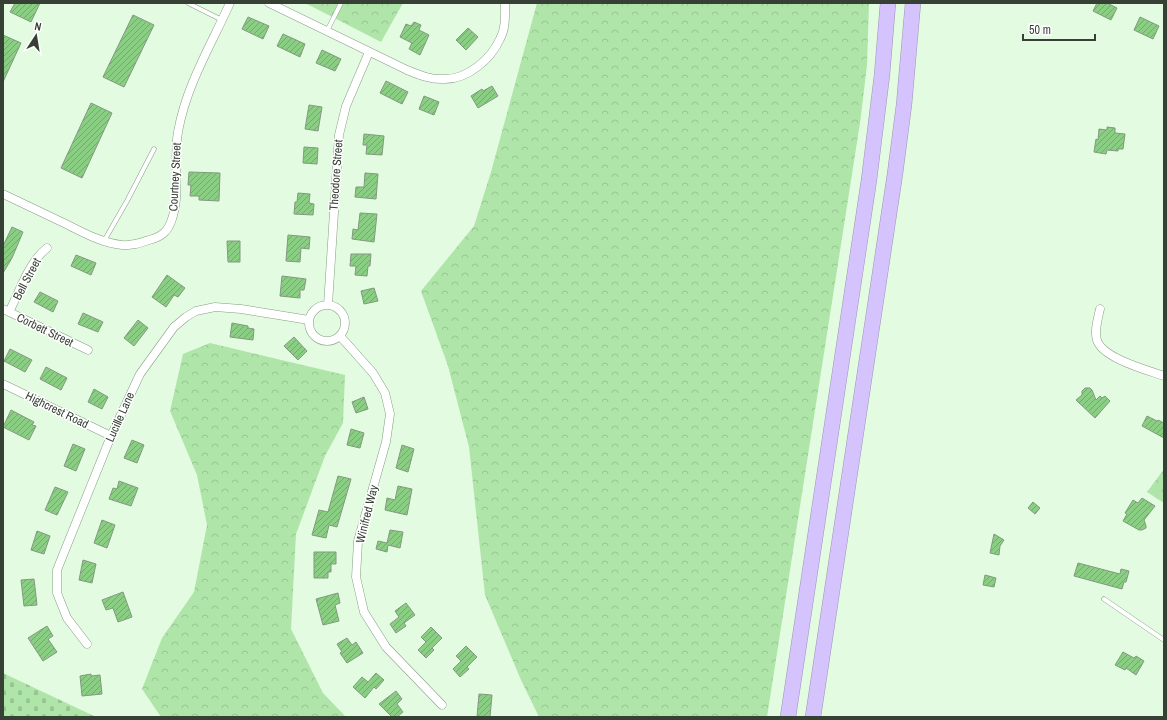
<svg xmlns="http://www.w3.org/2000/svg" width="1167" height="720" font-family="'Archivo Narrow',sans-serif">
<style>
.forest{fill:url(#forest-crowns)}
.cemetery{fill:url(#cemetery-stones)}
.building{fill:url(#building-hatch);stroke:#839981}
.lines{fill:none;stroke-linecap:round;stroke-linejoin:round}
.service-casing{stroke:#879d85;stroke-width:5}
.minor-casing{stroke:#879d85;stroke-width:9}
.motorway-casing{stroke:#9d95b6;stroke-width:16}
.service{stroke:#fff;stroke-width:4}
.minor{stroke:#fff;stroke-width:8}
.motorway{stroke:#d4c3fc;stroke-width:15}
.labels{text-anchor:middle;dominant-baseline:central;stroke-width:3;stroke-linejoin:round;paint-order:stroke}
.street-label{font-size:12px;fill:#364035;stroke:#fff}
</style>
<defs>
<pattern id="forest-crowns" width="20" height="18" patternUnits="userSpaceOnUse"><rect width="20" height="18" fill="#afe5a9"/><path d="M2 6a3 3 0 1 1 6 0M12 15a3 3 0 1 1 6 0" fill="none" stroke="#97c692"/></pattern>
<pattern id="cemetery-stones" width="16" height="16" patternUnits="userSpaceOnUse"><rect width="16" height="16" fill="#afe5a9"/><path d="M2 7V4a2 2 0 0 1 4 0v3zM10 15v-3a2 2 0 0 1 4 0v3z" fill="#97c692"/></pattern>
<pattern id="building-hatch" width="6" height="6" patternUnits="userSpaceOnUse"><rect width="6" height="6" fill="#8ace83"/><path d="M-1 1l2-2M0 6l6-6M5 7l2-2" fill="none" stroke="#72a96c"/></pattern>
</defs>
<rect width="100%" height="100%" fill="#e3fbe1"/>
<path class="forest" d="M305,3H403L381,42Z
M537,3H869L867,65L860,123L767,717H539L521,680L485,595L469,447L448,366L421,291L474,226L491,172Z
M210,343L345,375L343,423L325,456L296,534L291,629L323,693L346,717H161L142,689L162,638L194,592L207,525L197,475L170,411L183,354Z
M1164,469V503L1147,492Z"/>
<path class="cemetery" d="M3,673L96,717H3Z"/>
<path class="building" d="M15,3H40L31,22L10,12Z
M1097,3H1107L1117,8L1111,20L1093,11Z
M133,15L154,25L124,87L103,77Z
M248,17L269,26L263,39L242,29Z
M1140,17L1159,26L1153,39L1134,30Z
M414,22L421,25L419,30L429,35L420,55L409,49L412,43L400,37L406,24L411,26Z
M468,28L478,37L466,50L456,40Z
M283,34L305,44L300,57L277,46Z
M3,35L21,43L3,82Z
M322,50L341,59L335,71L316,63Z
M386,81L408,92L402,104L380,93Z
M492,86L498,96L478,108L471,96L482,89L483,91Z
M424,96L439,102L434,115L419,109Z
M91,103L112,113L82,178L61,168Z
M309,105L322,107L318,131L305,129Z
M1107,127L1115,128V133L1125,134L1123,149H1118V151L1107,150L1106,154L1094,152L1096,139L1098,140L1099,129L1107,130Z
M364,134L384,136L382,155L366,154L367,145H363Z
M304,147L318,148L317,164L303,163Z
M189,172L220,173L219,201L199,200V196H190L191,185H188Z
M365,173L378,174L376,199L355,197L356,187H364Z
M298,193L310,194L309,203L314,204L313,215L294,214L295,202H297Z
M360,213L377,214L374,242L352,239L353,229L358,230Z
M12,227L23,232L12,258L3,273V246Z
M288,235L310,237L309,249L301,248L300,262L286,261Z
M227,241H240V262H228Z
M351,254H371L370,266H368L367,276L355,275L356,266H350Z
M76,255L96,263L91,275L71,266Z
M167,275L185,288L178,297L174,295L166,307L152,297Z
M282,276L306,279L304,290H300V298L280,296Z
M374,288L378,301L364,304L361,291Z
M40,292L58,301L53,312L34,302Z
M83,313L103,322L98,332L78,324Z
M138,320L148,328L134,346L124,338Z
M232,323L248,326V328L254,329L253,340L230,337Z
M294,337L307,351L298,360L284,346Z
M10,349L32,360L25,372L4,361Z
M46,367L67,378L61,390L40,379Z
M1085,388H1090L1092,390L1096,400L1100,396L1102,398L1105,396L1110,401L1095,418L1076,400L1082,395V391Z
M94,389L108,397L102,409L88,402Z
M364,397L368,409L356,413L352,402Z
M11,410L34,422L32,425L36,426L29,440L3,427Z
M1147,416L1157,421L1158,420L1164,423V438L1142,426Z
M351,429L364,433L360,448L347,445Z
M132,440L144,445L137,463L124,458Z
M73,444L85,449L76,471L64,466Z
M402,445L414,449L408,472L396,468Z
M338,476L351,479L337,527L329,525L326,538L312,535L319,510L328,512Z
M119,481L138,488L131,506L109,499L113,488L117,489Z
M398,486L412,489L407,515L385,510L387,498L395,500Z
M55,487L68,492L57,515L45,510Z
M1142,498L1155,506L1144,520L1146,526V528L1142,530H1139L1123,521L1127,514L1125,513L1133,500L1138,503Z
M1033,502L1040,508L1035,514L1028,508Z
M102,520L115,525L107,548L94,543Z
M390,530L403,532L400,548L388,545L387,552L376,549L378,541L387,543Z
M37,531L50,536L44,554L31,550Z
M994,534L1004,540L1000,546L999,555L990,553Z
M314,552H336V564H331V572H328V578H314Z
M83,560L96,564L92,583L79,580Z
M1078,563L1120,574L1121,569L1129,571L1126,582H1124L1122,589L1074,576Z
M985,575L996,578L994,587L983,585Z
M34,579L37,605L24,606L21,580Z
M123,592L132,617L118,622L113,608L106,610L102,600Z
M338,593L340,603L335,605L339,621L323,625L316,599Z
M406,603L415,615L404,623L406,626L396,633L390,624L399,617L395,611Z
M47,626L53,636L48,639L57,652L43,661L28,638Z
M431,627L442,638L432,648L434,650L426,658L418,650L426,642L421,637Z
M347,638L352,645L356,642L363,653L347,663L340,653L342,652L337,644Z
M466,646L477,657L467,667L469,669L460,677L453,669L461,661L456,656Z
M1123,652L1134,658L1136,656L1144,661L1136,675L1126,668L1125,670L1115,665Z
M376,673L384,680L376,689L374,687L365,698L353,687L362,677L368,682Z
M91,674V676L100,675L102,694L82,696L80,676Z
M396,691L402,699L397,704L403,712L397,717H392L379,704Z
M479,694L492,695L490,717H477Z"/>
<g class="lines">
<g class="service-casing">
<path id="service" d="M188,3L222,20
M327,31L341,3
M104,241L127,201L154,149
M1104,599L1164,640"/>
</g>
<g class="minor-casing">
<path id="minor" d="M269,3L407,70C419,75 431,80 445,79C468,79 491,59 500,39C506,28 505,15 505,3
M3,194C24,204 45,214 66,224C84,233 102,243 122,245C132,246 140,243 149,240C161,237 168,232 172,219C181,192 173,160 178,132C186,86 211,45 230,3
M309 323a18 18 0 1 1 36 0a18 18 0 1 1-36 0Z
M328,305L339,135L346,106L369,52
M3,309L88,350
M1100,309C1098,318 1094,331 1097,340C1102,358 1147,370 1164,376
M9,312C20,291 28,263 47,248
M340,336L373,373L385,393L390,414L386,442L358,541L356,577L364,612L386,647L442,705
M3,384L111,436
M87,644L67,618L57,593V570L111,436L140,374L174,327L186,317L196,311L215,307L241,309L309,320"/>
</g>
<g class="motorway-casing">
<path id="motorway" d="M788,717L869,180L882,75L888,3
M813,717L895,174L904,105L913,3"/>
</g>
<use href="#service" class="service"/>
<use href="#minor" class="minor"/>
<use href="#motorway" class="motorway"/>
</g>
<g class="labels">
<g class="street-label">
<text transform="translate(336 175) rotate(-86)">Theodore Street</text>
<text transform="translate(175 177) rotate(-87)">Courtney Street</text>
<text transform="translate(27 279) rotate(-62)">Bell Street</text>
<text transform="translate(45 330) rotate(26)">Corbett Street</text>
<text transform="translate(57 410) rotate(26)">Highcrest Road</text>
<text transform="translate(120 417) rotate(-66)">Lucille Lane</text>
<text transform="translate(367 514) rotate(-76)">Winifred Way</text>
</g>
</g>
<rect width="1167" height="720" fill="none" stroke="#364035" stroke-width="8"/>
<g transform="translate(36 36) rotate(12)" stroke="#ffffff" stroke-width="3" paint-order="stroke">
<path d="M0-3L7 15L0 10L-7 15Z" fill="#364035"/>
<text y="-6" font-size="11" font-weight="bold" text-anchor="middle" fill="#364035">N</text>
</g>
<path d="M1023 34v6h72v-6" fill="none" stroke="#364035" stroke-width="2"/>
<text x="1029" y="34" font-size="12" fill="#364035" stroke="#ffffff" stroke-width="3" paint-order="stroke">50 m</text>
</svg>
